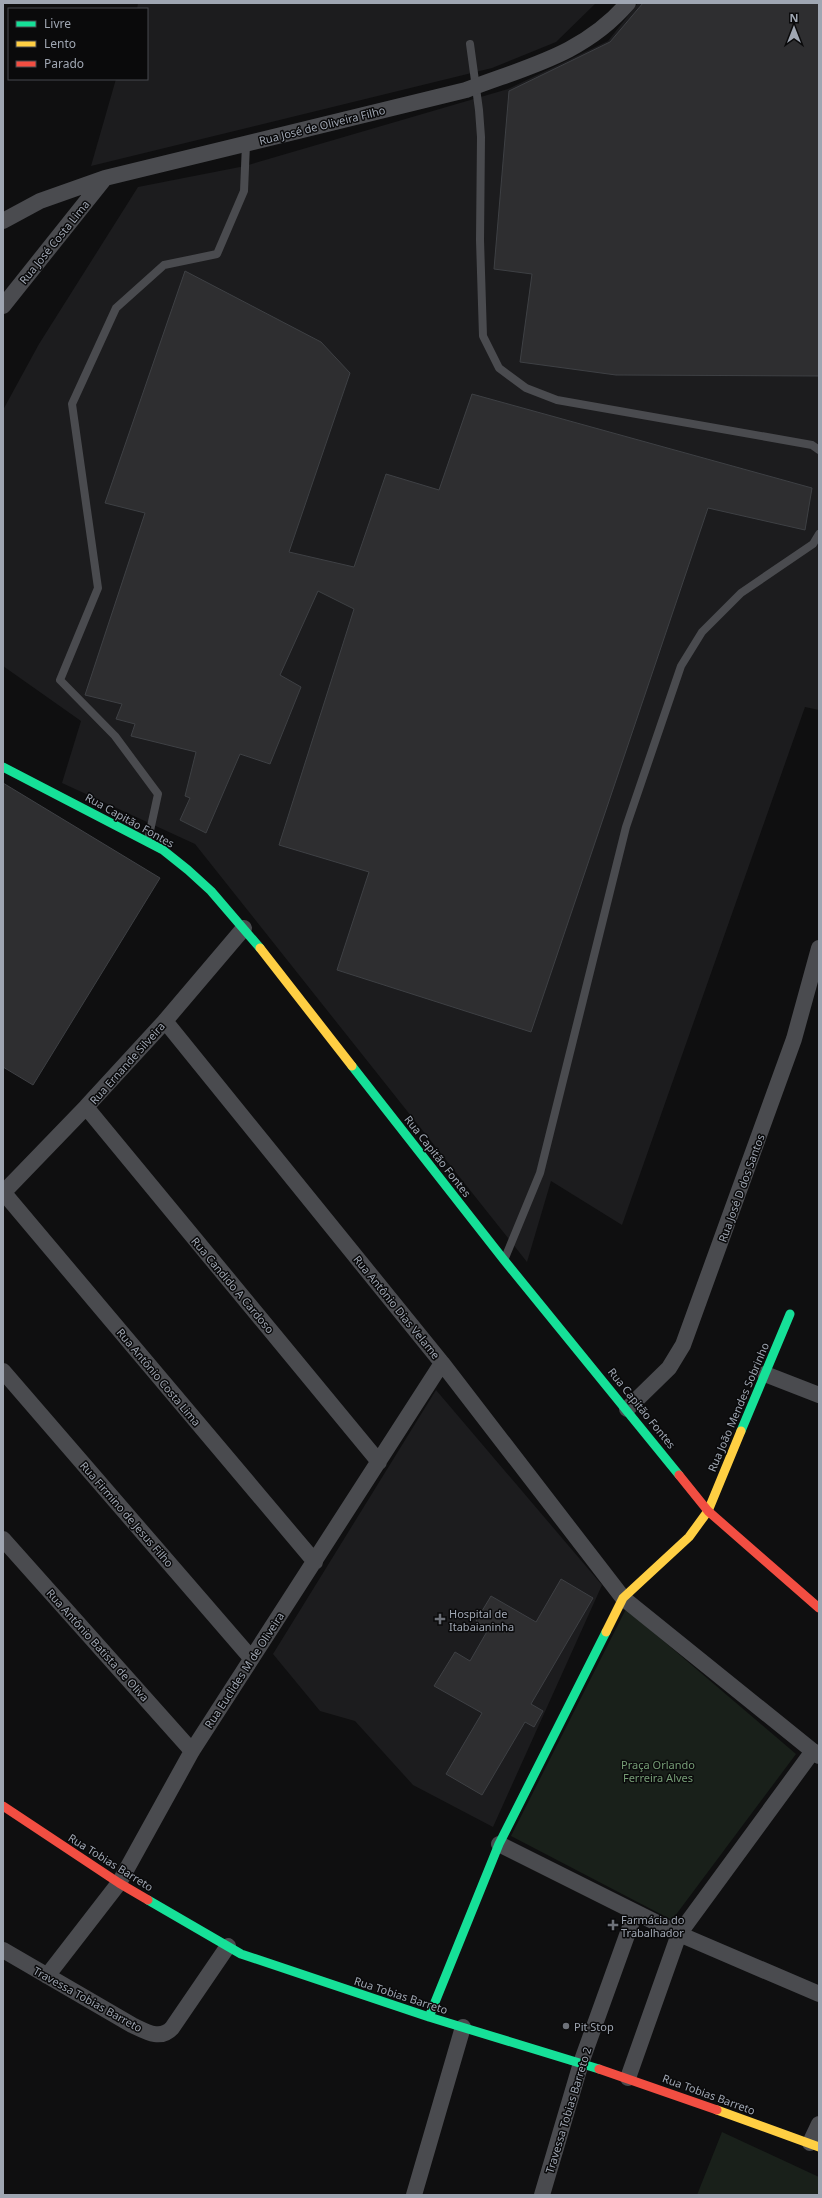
<svg xmlns="http://www.w3.org/2000/svg" width="822" height="2198" font-family="'Noto Sans',sans-serif">
<style>
.built{fill:#1c1c1e}
.green{fill:#19201a}
.building{fill:#2e2e30;stroke:#3e4044}
.lines{fill:none;stroke-linecap:round;stroke-linejoin:round}
.lane{stroke:#4a4b4f;stroke-width:8}
.street{stroke:#4a4b4f;stroke-width:16}
.fast{stroke:#16e098;stroke-width:9}
.slow{stroke:#ffcf43;stroke-width:9}
.jam{stroke:#f24e42;stroke-width:9}
.poi-dot{fill:#6d7179;stroke:#0a0a0b;stroke-width:1.5}
.labels{text-anchor:middle;dominant-baseline:central;stroke-width:3;stroke-linejoin:round;paint-order:stroke}
.street-label{font-size:11px;fill:#9fa6b2;stroke:#0a0a0b}
.poi-label{font-size:11px;fill:#9fa6b2;stroke:#0a0a0b;text-anchor:start}
.park-label{font-size:11px;fill:#769d76;stroke:#0a0a0b}
</style>
<rect width="100%" height="100%" fill="#0f0f10"/>
<path class="built" d="M138,3H596L556,42L492,68L91,166L116,79H147V9H137Z
M638,3H819V710L805,707L622,1225L551,1181L527,1262L195,844L62,783L81,721L3,666V410L39,344L138,187L245,166L508,89L608,41Z
M436,1390L602,1585L493,1827L413,1785L355,1721L320,1711L273,1654Z"/>
<path class="green" d="M626,1609L796,1754L672,1920L511,1836Z
M722,2132L819,2177V2195H697Z"/>
<path class="building" d="M643,3H819V376L616,375L520,362L532,274L494,269L509,91L610,42Z
M185,271L321,342L350,373L289,552L354,567L386,474L439,490L472,394L812,488L805,530L708,508L531,1032L337,970L369,872L279,845L354,609L318,591L280,675L301,687L270,764L240,754L206,833L180,820L190,798L185,796L196,752L131,736L135,724L116,719L122,704L85,695L145,513L105,503Z
M3,783L160,878L33,1085L3,1067Z
M561,1579L593,1598L531,1704L543,1711L534,1727L525,1722L482,1795L446,1774L482,1713L434,1686L455,1652L470,1661L489,1628L476,1621L491,1596L536,1622Z"/>
<g class="lines">
<path class="lane" d="M470,44L479,110L481,137L480,240L483,336L499,368L526,388L557,400L812,445L819,450
M148,840L158,794L115,736L60,680L98,588L72,404L116,308L164,265L217,254L244,191L246,144
M505,1258L540,1173L626,827L681,666L702,632L741,593L813,544L819,534"/>
<path class="street" d="M3,221L40,201L105,178L466,90C528,66 583,55 628,3
M3,306L105,178
M165,1021L442,1363L623,1598L819,1756
M86,1107L379,1462
M3,1192L315,1562
M3,1193L86,1107L165,1021L244,928
M3,1371L251,1658
M765,1374L819,1395
M627,1409L669,1368L683,1345L794,1039L819,948
M3,1539L192,1751
M499,1844L679,1934L819,1994
M3,1950L132,2025C145,2031 160,2041 172,2028L228,1946
M47,1976L119,1883L192,1751L442,1363
M628,2078L679,1934L813,1751
M810,2143L819,2124
M414,2195L463,2027
M542,2195L581,2063L635,1913"/>
<path class="fast" d="M3,767L163,850L188,870L211,891L260,948
M352,1066L504,1260L679,1475
M741,1431L790,1314
M148,1900L241,1954L429,2017L599,2069
M429,2017L499,1844L606,1632"/>
<path class="slow" d="M260,948L352,1066
M606,1632L623,1598L689,1537L708,1511L741,1431
M717,2110L819,2147"/>
<path class="jam" d="M679,1475L708,1511L819,1608
M3,1806L119,1883L148,1900
M599,2069L717,2110"/>
</g>
<g class="poi-dot">
<path d="M438 1613h4v4h4v4h-4v4h-4v-4h-4v-4h4z"/>
<path d="M611 1919h4v4h4v4h-4v4h-4v-4h-4v-4h4z"/>
<circle cx="566" cy="2026" r="4"/>
</g>
<g class="labels">
<g class="street-label">
<text transform="translate(322 125) rotate(-14)">Rua José de Oliveira Filho</text>
<text transform="translate(54 242) rotate(-51)">Rua José Costa Lima</text>
<text transform="translate(130 820) rotate(29)">Rua Capitão Fontes</text>
<text transform="translate(127 1063) rotate(-48)">Rua Ernande Silveira</text>
<text transform="translate(438 1156) rotate(52)">Rua Capitão Fontes</text>
<text transform="translate(741 1188) rotate(-70)">Rua José D dos Santos</text>
<text transform="translate(233 1285) rotate(50)">Rua Candido A Cardoso</text>
<text transform="translate(397 1307) rotate(51)">Rua Antônio Dias Velame</text>
<text transform="translate(159 1377) rotate(50)">Rua Antônio Costa Lima</text>
<text transform="translate(738 1407) rotate(-67)">Rua João Mendes Sobrinho</text>
<text transform="translate(642 1408) rotate(51)">Rua Capitão Fontes</text>
<text transform="translate(127 1514) rotate(49)">Rua Firmino de Jesus Filho</text>
<text transform="translate(98 1645) rotate(48)">Rua Antônio Batista de Oliva</text>
<text transform="translate(244 1670) rotate(-57)">Rua Euclides M de Oliveira</text>
<text transform="translate(111 1862) rotate(32)">Rua Tobias Barreto</text>
<text transform="translate(401 1995) rotate(18)">Rua Tobias Barreto</text>
<text transform="translate(88 1999) rotate(29)">Travessa Tobias Barreto</text>
<text transform="translate(709 2094) rotate(20)">Rua Tobias Barreto</text>
<text transform="translate(568 2110) rotate(-73)">Travessa Tobias Barreto 2</text>
</g>
<g class="poi-label">
<text x="449" y="1613">Hospital de<tspan x="449" dy="13">Itabaianinha</tspan></text>
<text x="621" y="1919">Farmácia do<tspan x="621" dy="13">Trabalhador</tspan></text>
<text x="574" y="2026">Pit Stop</text>
</g>
<g class="park-label">
<text x="658" y="1764">Praça Orlando<tspan x="658" dy="13">Ferreira Alves</tspan></text>
</g>
</g>
<rect width="822" height="2198" fill="none" stroke="#9fa6b2" stroke-width="8"/>
<rect x="8" y="8" width="140" height="72" fill="#0a0a0b" stroke="#46484e"/>
<rect x="16" y="21" width="20" height="6" fill="#16e098" stroke="#46484e"/>
<text x="44" y="28" font-size="12" fill="#9fa6b2">Livre</text>
<rect x="16" y="41" width="20" height="6" fill="#ffcf43" stroke="#46484e"/>
<text x="44" y="48" font-size="12" fill="#9fa6b2">Lento</text>
<rect x="16" y="61" width="20" height="6" fill="#f24e42" stroke="#46484e"/>
<text x="44" y="68" font-size="12" fill="#9fa6b2">Parado</text>
<g transform="translate(794 28)" stroke="#0a0a0b" stroke-width="3" paint-order="stroke">
<path d="M0-3L7 15L0 10L-7 15Z" fill="#9fa6b2"/>
<text y="-6" font-size="11" font-weight="bold" text-anchor="middle" fill="#9fa6b2">N</text>
</g>
</svg>
